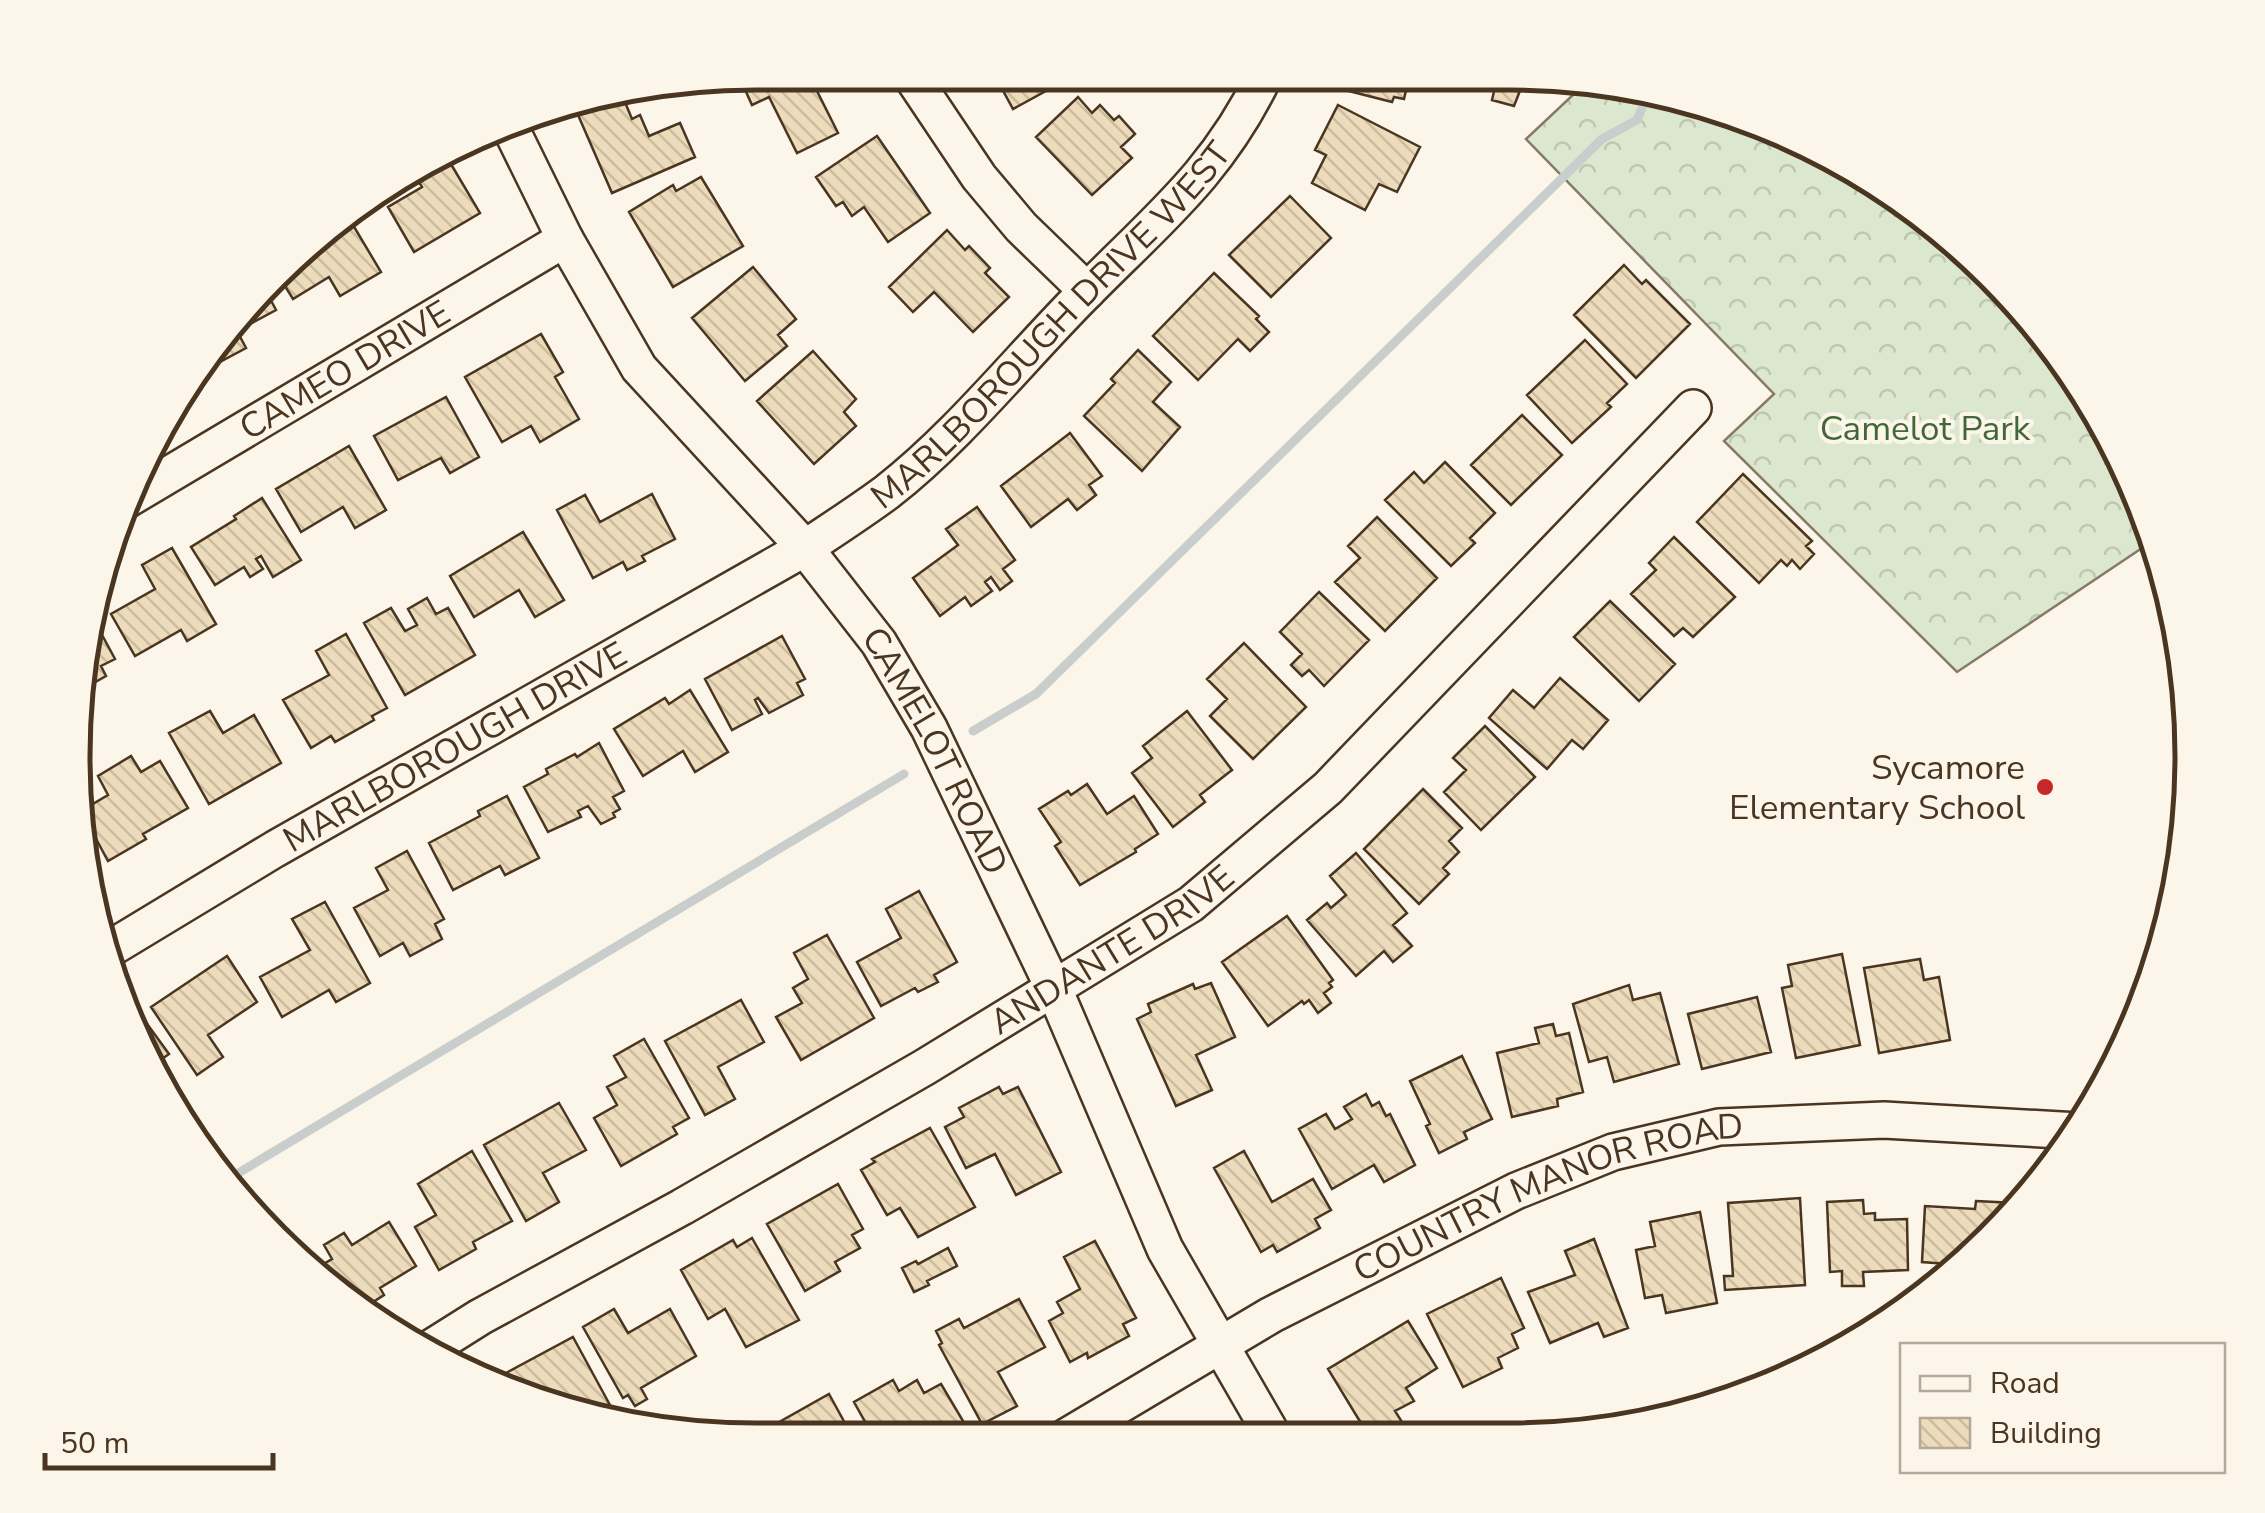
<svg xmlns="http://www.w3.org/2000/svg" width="2265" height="1513" font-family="'Nunito Sans',sans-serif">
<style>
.forest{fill:url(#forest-crowns);stroke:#887966;stroke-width:2.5}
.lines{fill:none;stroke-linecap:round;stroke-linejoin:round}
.stream{stroke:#c9cecd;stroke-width:9}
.building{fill:url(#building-back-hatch);stroke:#4a3520;stroke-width:2.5}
.minor-casing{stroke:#4a3520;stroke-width:40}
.minor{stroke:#fbf6e9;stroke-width:35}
.poi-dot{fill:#c62828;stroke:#fbf6e9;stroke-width:4}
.labels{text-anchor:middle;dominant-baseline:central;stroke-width:8;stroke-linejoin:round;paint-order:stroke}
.street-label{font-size:35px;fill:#4a3520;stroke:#fbf6e9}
.park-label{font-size:35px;fill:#436837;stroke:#fbf6e9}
.poi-label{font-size:35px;fill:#4a3520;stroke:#fbf6e9;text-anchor:end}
.rim{fill:none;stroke:#4a3520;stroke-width:5}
</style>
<defs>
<pattern id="forest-crowns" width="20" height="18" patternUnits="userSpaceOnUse" patternTransform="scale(2.5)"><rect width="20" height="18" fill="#dce7d0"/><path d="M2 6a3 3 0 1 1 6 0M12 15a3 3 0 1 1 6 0" fill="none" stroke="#bec7b2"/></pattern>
<pattern id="building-back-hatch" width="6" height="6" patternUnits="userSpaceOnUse" patternTransform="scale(2.5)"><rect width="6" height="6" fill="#ecdcbc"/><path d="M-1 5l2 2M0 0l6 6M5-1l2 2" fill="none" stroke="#ccbda1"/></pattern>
</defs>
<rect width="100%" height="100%" fill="#fbf6e9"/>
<path class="forest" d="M1591,78L1811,143L1960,243L2052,341L2122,454L2154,540L1957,672L1724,441L1774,394L1526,139Z"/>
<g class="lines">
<path class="stream" d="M973,731L1036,694L1602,139L1637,120L1648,94
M230,1178L904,774"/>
</g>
<path class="building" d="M754,73H834L813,83L838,133L797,153L769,97L752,105L742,83L756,76Z
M994,74L1060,75L1064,81L1013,109Z
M1349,77H1409L1404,99L1394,97L1392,102L1345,90Z
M1492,78H1525L1514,106L1492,100L1495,87L1490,86Z
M622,95L632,119L640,115L649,136L680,123L695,157L612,193L575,108L597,99Z
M1078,97L1092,113L1100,105L1114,120L1119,116L1135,134L1121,147L1132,158L1092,195L1036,137Z
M1338,105L1420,147L1397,192L1379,184L1365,210L1312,183L1326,155L1315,150Z
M877,136L930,213L888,242L864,207L852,216L843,202L836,206L816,177Z
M445,154L480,213L414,252L388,207L422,187L412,170Z
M701,177L743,246L673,287L629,212L673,185L676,191Z
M1290,196L1331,238L1271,297L1229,255Z
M347,215L381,272L340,296L329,277L293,299L280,278Z
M947,230L965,250L969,246L990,268L985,273L1009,297L973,332L934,292L913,312L889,287Z
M1624,265L1642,284L1646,280L1690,324L1636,378L1574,315Z
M753,267L796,319L778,335L787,346L745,381L692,318Z
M1214,273L1259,316L1256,319L1269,332L1250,351L1238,339L1198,380L1153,336Z
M266,291L276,310L237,331L246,348L216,364L208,350L214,340Z
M541,334L563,372L555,377L579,419L540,442L531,426L502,442L465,377Z
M1585,340L1627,384L1607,403L1611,407L1572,443L1527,395Z
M1138,350L1171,382L1153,402L1180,427L1142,471L1084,416L1115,383L1111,379Z
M813,351L856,399L844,412L856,426L814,464L757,401Z
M446,397L479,457L450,473L441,458L398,480L374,436Z
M1522,415L1562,455L1511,505L1471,465Z
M1070,433L1102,476L1089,485L1096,495L1077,510L1068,499L1031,527L1001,486Z
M349,446L386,510L355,528L343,507L301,532L276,489Z
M1445,462L1495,513L1470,538L1475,543L1451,566L1385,500L1414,472L1424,483Z
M1743,474L1812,541L1806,546L1814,554L1800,569L1792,560L1787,566L1781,560L1759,583L1697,522Z
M652,494L675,539L642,556L645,561L627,570L623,562L593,578L557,510L585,495L600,522Z
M262,498L301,560L273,577L261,556L256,559L263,569L250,577L244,567L215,585L191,547L236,519L234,516Z
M977,507L1015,560L1003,569L1012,581L1000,590L991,577L985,582L992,591L971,606L965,597L940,616L913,578L958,545L946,529Z
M1377,517L1437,578L1385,631L1335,582L1360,558L1348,546Z
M523,532L564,600L535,617L519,590L474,617L450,576Z
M1674,537L1735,597L1693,637L1683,628L1674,636L1631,594L1656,570L1649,563Z
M172,548L216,624L187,641L181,630L135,656L111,614L155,589L142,565Z
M1319,592L1369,640L1324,686L1309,670L1302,676L1291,665L1302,654L1280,632Z
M427,598L436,614L448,608L475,655L405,695L364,623L391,608L405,631L417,625L408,609Z
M1610,601L1675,664L1639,701L1574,637Z
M95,622L115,659L101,666L106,676L81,690Z
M346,634L387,708L372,716L374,720L335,742L331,736L311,748L283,700L329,675L316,651Z
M782,636L805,679L797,683L803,695L769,713L758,698L755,700L762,714L732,730L705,679Z
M1244,643L1306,707L1253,759L1210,716L1227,699L1207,679Z
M1560,678L1608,720L1583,749L1572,740L1547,769L1489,718L1513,690L1534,708Z
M690,690L728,752L695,772L683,751L643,776L614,729L665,698L669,704Z
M210,711L223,733L254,715L281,763L209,804L169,733Z
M1187,711L1232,770L1200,795L1205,802L1173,827L1132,773L1152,758L1143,746Z
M1485,726L1535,777L1481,830L1444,792L1466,770L1453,758Z
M599,743L624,791L613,797L620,809L613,813L615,817L601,824L588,806L578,811L581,817L548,832L524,787L548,774L546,769L575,754L577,757Z
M131,756L141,772L160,761L188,808L143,834L146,839L108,861L81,811L108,795L98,776Z
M1087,784L1107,814L1134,796L1158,834L1135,849L1136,852L1080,885L1055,846L1061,842L1039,809L1068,791L1071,795Z
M1423,789L1462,828L1449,841L1459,852L1443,868L1449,874L1419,904L1364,849Z
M507,796L539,858L505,875L500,866L453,890L429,843L480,816L478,811Z
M407,851L444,919L435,924L442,939L410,956L403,943L380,956L354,908L388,890L376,868Z
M1356,853L1407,913L1393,925L1412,946L1393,962L1384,951L1356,976L1307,920L1327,903L1331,908L1346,895L1330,876Z
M919,891L957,962L934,975L938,982L918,992L915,988L881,1006L857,962L901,938L886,909Z
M325,902L370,983L336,1002L329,990L282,1017L260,977L310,950L292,919Z
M1287,916L1333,980L1329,983L1332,987L1324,993L1331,1003L1318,1013L1309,1000L1304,1004L1302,1001L1268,1026L1222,962Z
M827,935L874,1018L801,1060L776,1017L802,1003L793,988L808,979L794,953Z
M1842,954L1860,1045L1796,1058L1782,988L1792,986L1788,965Z
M227,956L257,1002L208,1035L223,1057L197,1075L151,1007Z
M1920,959L1924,980L1939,977L1950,1040L1879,1053L1864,968Z
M1211,983L1235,1037L1196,1055L1212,1090L1176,1106L1137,1019L1151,1012L1148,1004L1193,984L1195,989Z
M1629,985L1633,1000L1660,993L1679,1064L1614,1082L1607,1057L1589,1062L1573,1004Z
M1757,997L1771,1052L1702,1069L1688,1014Z
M741,1000L764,1042L718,1067L735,1099L705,1115L665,1041Z
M137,1010L169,1054L152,1066L132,1013Z
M1553,1024L1556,1036L1569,1033L1583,1092L1557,1099L1558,1106L1512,1117L1497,1053L1539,1043L1535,1028Z
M644,1039L689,1118L673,1127L677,1134L621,1166L594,1118L617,1105L607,1087L626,1077L614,1056Z
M1462,1056L1492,1119L1464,1132L1467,1139L1439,1153L1426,1126L1430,1124L1410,1081Z
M999,1087L1003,1094L1018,1087L1061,1172L1016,1195L995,1154L966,1168L945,1127L964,1117L959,1108Z
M1366,1094L1372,1106L1379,1102L1386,1116L1390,1114L1415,1165L1384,1182L1374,1165L1332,1189L1299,1129L1326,1114L1335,1129L1352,1119L1344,1107Z
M559,1103L586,1150L543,1173L559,1202L526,1221L484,1145Z
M930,1128L975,1207L918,1237L900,1208L887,1215L861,1170L875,1162L872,1159Z
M472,1151L512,1221L473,1242L476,1249L439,1270L415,1227L436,1215L418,1184Z
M1244,1151L1272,1202L1313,1179L1331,1210L1315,1219L1320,1228L1277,1252L1273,1245L1261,1252L1214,1168Z
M838,1184L863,1229L852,1235L860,1248L835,1262L840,1271L805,1291L767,1224Z
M1800,1198L1805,1285L1725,1290L1724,1276H1733L1728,1203Z
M1863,1200L1864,1214L1875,1213V1220L1907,1219L1908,1270L1863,1272L1864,1286H1842V1271L1830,1272L1827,1202Z
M1976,1201L2015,1203L2014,1216L1961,1265L1922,1262L1925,1206L1975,1209Z
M1700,1212L1717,1303L1666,1313L1662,1295L1645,1298L1636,1250L1655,1246L1650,1222Z
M389,1222L416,1266L380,1288L384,1295L362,1309L324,1283L315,1269L332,1259L324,1245L344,1233L352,1245Z
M752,1238L799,1320L746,1347L725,1309L708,1319L681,1270L733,1240L737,1247Z
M1594,1239L1628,1328L1604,1337L1598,1323L1550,1343L1528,1292L1575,1275L1565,1251Z
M1095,1241L1136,1318L1123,1324L1129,1336L1088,1358L1087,1353L1070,1362L1049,1321L1063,1313L1057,1302L1080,1289L1064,1257Z
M948,1248L957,1266L927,1281L929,1285L914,1292L902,1268L916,1261L918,1264Z
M1501,1278L1524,1328L1512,1334L1518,1348L1498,1358L1502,1368L1463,1387L1427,1314Z
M1019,1299L1045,1347L998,1372L1017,1406L982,1424L939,1345L942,1343L936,1331L959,1319L964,1328Z
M614,1309L628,1333L670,1309L696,1356L641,1388L647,1399L635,1406L628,1395L623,1398L583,1327Z
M1408,1321L1437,1368L1406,1388L1414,1401L1395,1411L1402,1422L1370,1438L1328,1369Z
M573,1337L611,1407L598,1414L491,1381Z
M893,1380L899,1391L917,1380L924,1393L941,1384L969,1431L960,1436H873L854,1402Z
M829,1394L852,1436L780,1435L774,1425Z
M1687,1409L1688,1416L1653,1423L1652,1414Z"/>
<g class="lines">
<g class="minor-casing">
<g id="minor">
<path d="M910,74L979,177L1021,227L1087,291"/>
<path id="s1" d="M508,123L565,239L639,368L805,548L879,643L929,728L1054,989L1165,1249L1274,1438"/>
<path id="s2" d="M123,502L565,239"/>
<path id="s3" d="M108,950L275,849L805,548C832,530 860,512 887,492C959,436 1021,357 1086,292C1158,219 1218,172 1264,76"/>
<path id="s4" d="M426,1351L480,1317L682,1207L925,1067L1191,904L1328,788L1693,408"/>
<path id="s5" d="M1066,1437L1271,1315L1516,1191L1613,1152L1719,1127L1884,1120L2078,1131"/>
</g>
</g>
<use href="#minor" class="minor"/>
</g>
<circle class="poi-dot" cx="2045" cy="787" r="10"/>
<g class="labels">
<g class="street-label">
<text stroke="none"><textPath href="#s3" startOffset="1138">MARLBOROUGH DRIVE WEST</textPath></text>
<text stroke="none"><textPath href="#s2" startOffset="258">CAMEO DRIVE</textPath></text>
<text stroke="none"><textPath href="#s3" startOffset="402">MARLBOROUGH DRIVE</textPath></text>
<text stroke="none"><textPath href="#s1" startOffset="765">CAMELOT ROAD</textPath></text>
<text stroke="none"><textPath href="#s4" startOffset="795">ANDANTE DRIVE</textPath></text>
<text stroke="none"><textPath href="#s5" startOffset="542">COUNTRY MANOR ROAD</textPath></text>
</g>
<g class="park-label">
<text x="1925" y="428">Camelot Park</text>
</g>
<g class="poi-label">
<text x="2025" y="767">Sycamore<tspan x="2025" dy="40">Elementary School</tspan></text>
</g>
</g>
<path d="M0 0H2265V1513H0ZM756 90H1509A666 666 0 0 1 2175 756V757A666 666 0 0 1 1509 1423H756A666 666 0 0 1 90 757V756A666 666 0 0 1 756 90Z" fill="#fbf6e9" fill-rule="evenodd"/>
<path class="rim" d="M756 90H1509A666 666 0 0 1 2175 756V757A666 666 0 0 1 1509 1423H756A666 666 0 0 1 90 757V756A666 666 0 0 1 756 90Z"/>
<rect x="1900" y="1343" width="325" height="130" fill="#fbf6e9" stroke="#b4a999" stroke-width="2.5"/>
<rect x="1920" y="1376" width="50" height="15" fill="#fbf6e9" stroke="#b4a999" stroke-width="2.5"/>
<text x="1990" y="1393" font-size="30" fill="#4a3520">Road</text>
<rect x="1920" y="1418" width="50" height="30" fill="url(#building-back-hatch)" stroke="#b4a999" stroke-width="2.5"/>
<text x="1990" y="1443" font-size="30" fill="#4a3520">Building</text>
<path d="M45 1453v15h228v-15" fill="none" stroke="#4a3520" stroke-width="5"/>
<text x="60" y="1453" font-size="30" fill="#4a3520" stroke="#fbf6e9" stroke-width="8" paint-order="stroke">50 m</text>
</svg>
